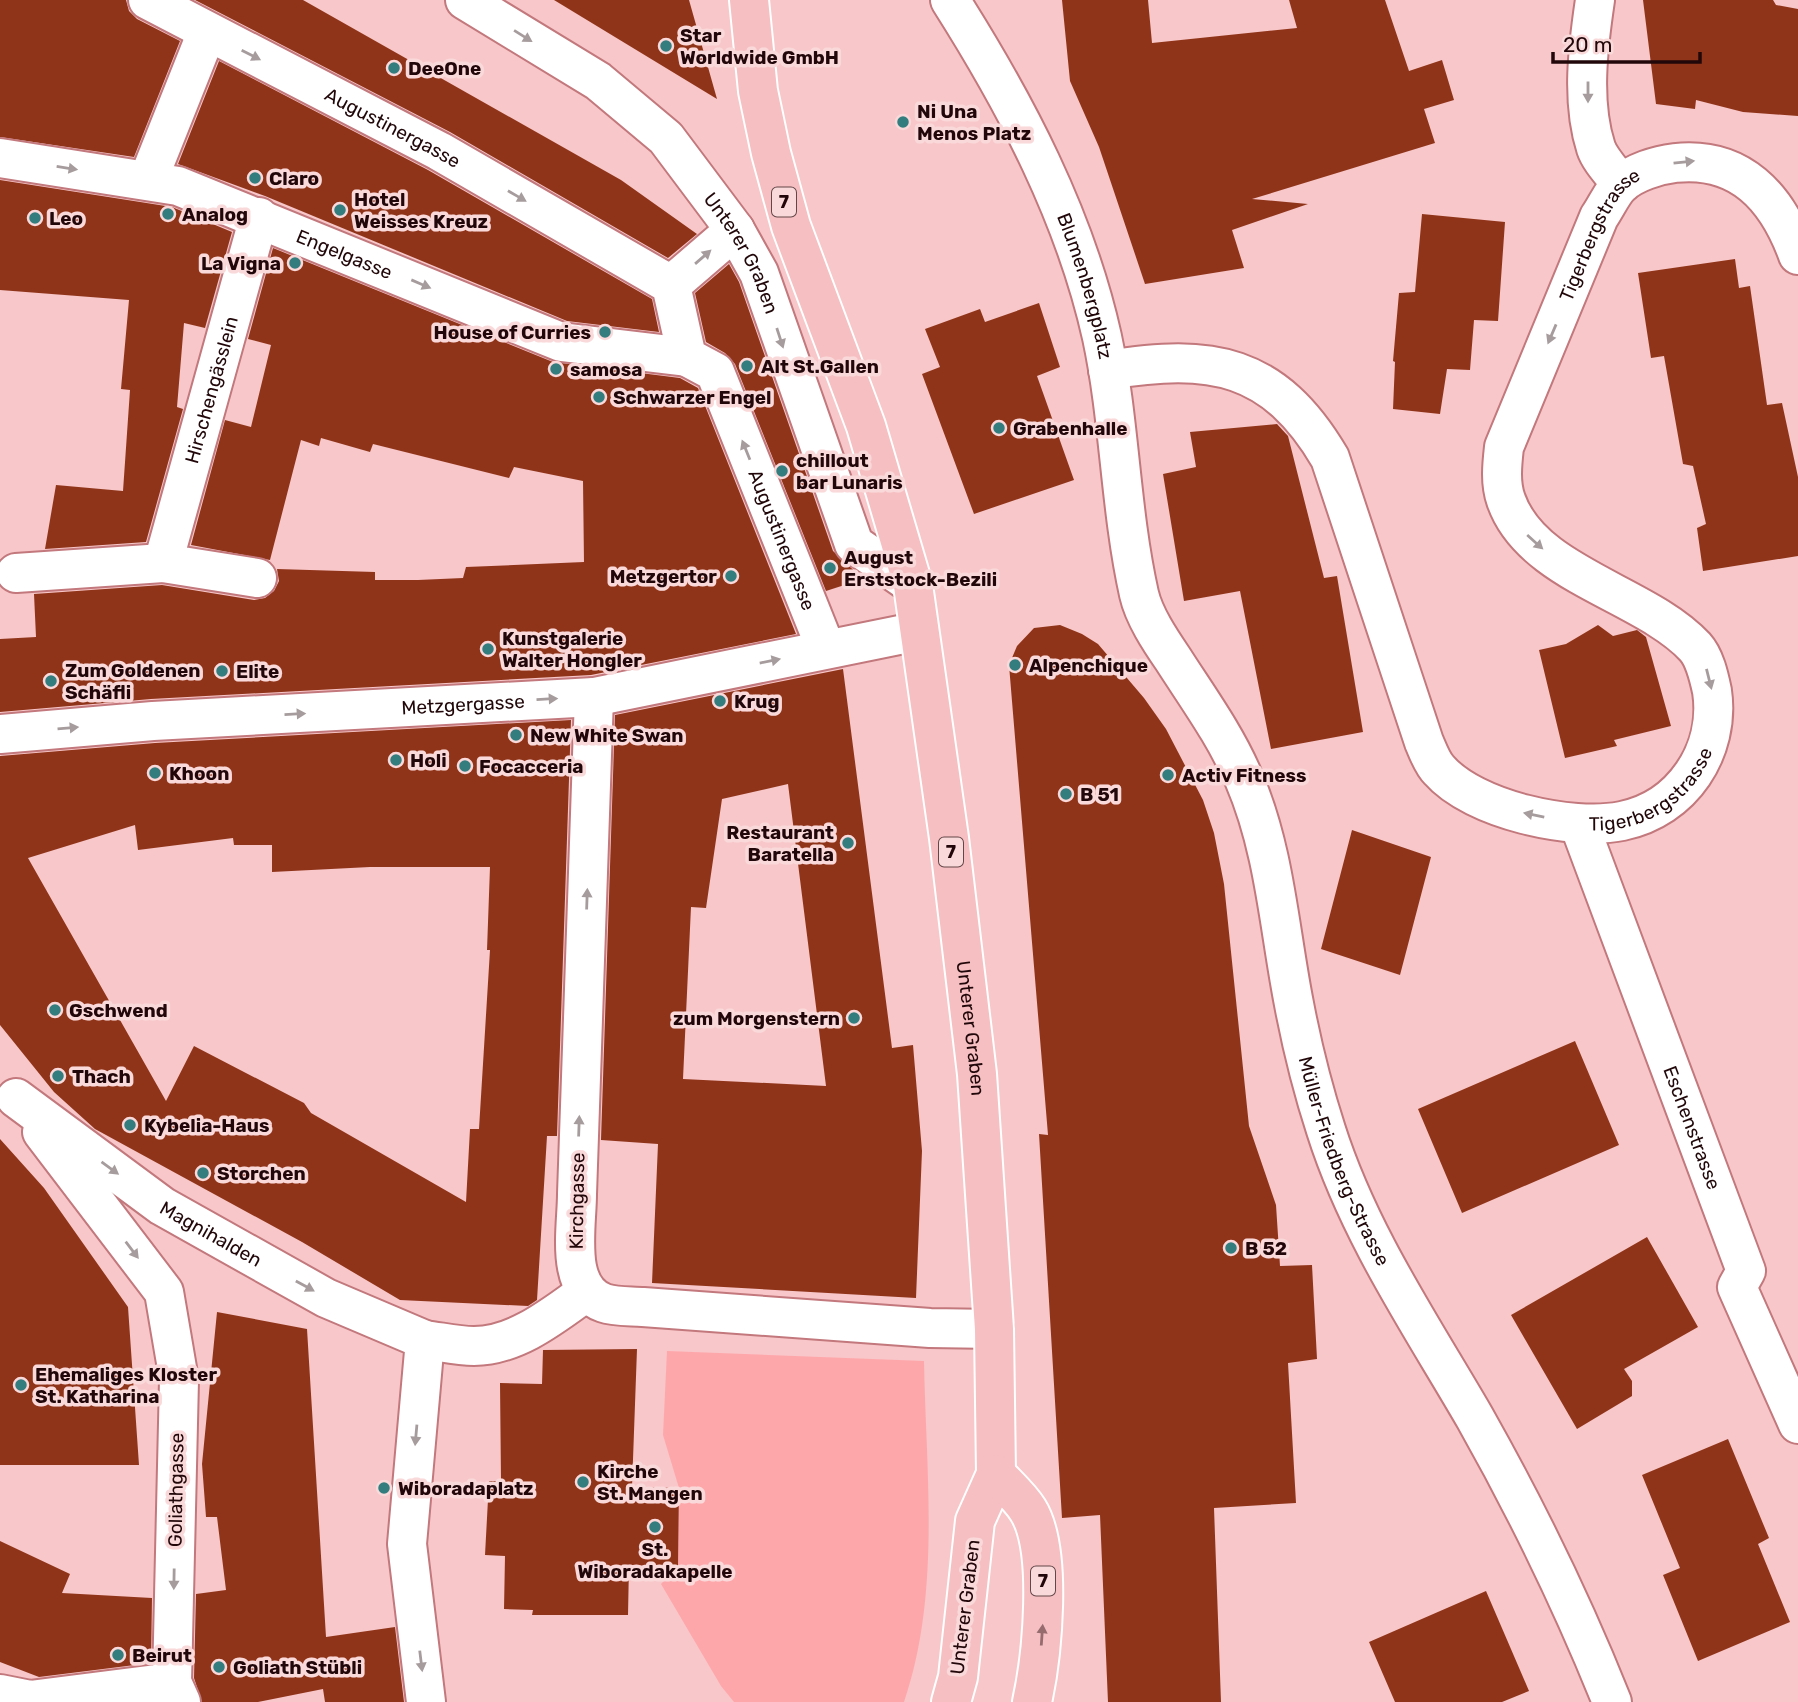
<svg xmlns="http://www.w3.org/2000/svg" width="1798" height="1702" font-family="Rubik,sans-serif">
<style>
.green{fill:#fea7ab}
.building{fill:#903419;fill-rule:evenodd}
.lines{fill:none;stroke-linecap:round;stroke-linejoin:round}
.minor-casing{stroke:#c2787c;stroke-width:42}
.tertiary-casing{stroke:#c2787c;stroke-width:42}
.secondary-casing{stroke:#c2787c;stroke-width:42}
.primary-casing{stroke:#fff;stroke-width:42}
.minor{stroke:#fff;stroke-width:38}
.tertiary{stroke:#fff;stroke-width:38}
.secondary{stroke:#fff;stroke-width:38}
.primary{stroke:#f6bfc2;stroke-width:38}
.oneway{fill:#a69c9d}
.oneway2{fill:#966c6f}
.poi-dot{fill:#347d7e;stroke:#fad9da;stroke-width:2.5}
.labels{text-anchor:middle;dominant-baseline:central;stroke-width:7;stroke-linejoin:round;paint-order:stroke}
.shield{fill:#fad9da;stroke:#624648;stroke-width:2}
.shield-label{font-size:18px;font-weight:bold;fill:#210709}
.poi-label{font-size:19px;font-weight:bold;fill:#210709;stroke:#fad9da;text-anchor:start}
.street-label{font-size:19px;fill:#210709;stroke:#fad9da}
</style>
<rect width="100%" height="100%" fill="#f8c7c9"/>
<path class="green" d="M667,1351L924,1361C926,1473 941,1594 904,1702H734L721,1686L661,1584L678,1566L679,1488L663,1435Z"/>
<path class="building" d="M0,0H126L129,11L137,19L180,41L134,157L0,137Z
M195,0H303L621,180L697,234L668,258L450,132Z
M554,0H689L717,99Z
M1062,0H1148L1152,43L1297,28L1289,0H1385L1409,71L1442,60L1454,100L1424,109L1435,143L1252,199L1308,204L1232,230L1244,268L1145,284L1099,147L1070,81Z
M1643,0H1773L1776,5L1798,9V116L1743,112L1696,100L1695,109L1656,104Z
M219,61L428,170L652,299L659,332L567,321L265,196L178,164Z
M0,180L172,207L232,232L205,328L184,323L177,407L183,409L146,542L45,549L56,485L123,491L130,390L121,389L129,300L0,290Z
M1422,214L1505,222L1498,321L1474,320L1470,370L1447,369L1440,414L1393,409L1395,362L1393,361L1399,293L1415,292Z
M273,248L553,362L680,378L698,388L796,634L591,675L151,699L0,712V639L36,637L34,594L162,585L254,600L265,598L274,591L279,581L277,569L375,572V580H418L463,578L466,567L584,562L583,481L514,467L509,478L373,444L370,452L321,438L319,446L301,440L270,560L191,545L225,420L251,427L271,345L248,339Z
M1735,259L1739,288L1750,286L1767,405L1782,403L1798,477V556L1703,571L1697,528L1706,524L1693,466L1683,464L1664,356L1651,358L1638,273Z
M729,264L739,282L833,551L863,579L826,591L735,364L725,353L706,342L695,293Z
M1039,303L1060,367L1037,376L1074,480L974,514L922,374L940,367L925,329L980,309L985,322Z
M1277,424L1288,436L1324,578L1337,576L1363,732L1271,749L1240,591L1184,601L1163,474L1196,467L1190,432Z
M1060,625L1082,634L1098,644L1144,698L1166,729L1203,800L1214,833L1224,884L1249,1126L1276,1205L1280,1266L1312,1265L1317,1359L1288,1363L1296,1503L1214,1508L1221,1702H1108L1100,1515L1062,1518L1039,1134L1048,1135L1009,665L1017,646L1034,628Z
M1598,625L1613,636L1637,630L1646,637L1671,726L1614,740L1617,746L1565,758L1539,650L1566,644Z
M843,669L892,1048L913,1045L922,1151L916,1298L652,1283L658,1144L601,1140L615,715ZM788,784L826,1086L683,1079L691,907L706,908L722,799Z
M571,720L557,1136H547L537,1300L528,1306L400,1300L302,1242L95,1129L54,1092L0,1025V756L155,743ZM135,825L138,850L233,838L234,845H272V872L370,867H490L487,950H490L479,1129H470L466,1202L311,1113L304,1103L194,1046L166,1101L28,858Z
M1352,830L1431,857L1400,975L1321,949Z
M1575,1041L1619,1145L1462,1213L1418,1109Z
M0,1139L44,1188L128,1307L139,1465H0Z
M1647,1237L1698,1327L1624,1369L1632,1381V1396L1577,1429L1511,1315Z
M217,1312L307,1329L326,1637L395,1627L404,1702H325L323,1689L258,1702H202L194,1678L196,1594L226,1590L217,1517H206L202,1464Z
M637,1349L632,1487L679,1488L678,1567L629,1565L628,1615H532L533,1610L504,1609L505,1556L485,1555L489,1481H501L500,1383L542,1384L543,1350Z
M1728,1439L1769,1538L1758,1544L1790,1622L1698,1661L1663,1575L1680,1568L1642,1475Z
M0,1541L70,1574L62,1593L152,1598L151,1663L39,1677L0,1662Z
M1486,1591L1529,1691L1502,1702H1395L1369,1642Z"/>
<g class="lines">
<g class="minor-casing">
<g id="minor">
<path id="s1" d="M148,0L439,151L671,285L687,357L715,372L826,649"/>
<path d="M1595,0C1588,47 1581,102 1596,148C1600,160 1613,173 1621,184"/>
<path id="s2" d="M0,158L178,186L561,342L687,357"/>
<path d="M148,180L207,32"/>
<path d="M671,285L735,230"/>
<path id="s3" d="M1108,370C1211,353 1274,363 1330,458L1424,742C1428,751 1432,763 1439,770C1474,810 1571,831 1622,821C1682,809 1721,751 1712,691C1709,677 1705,658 1695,647C1645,593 1532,575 1506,500C1500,483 1502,465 1504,447L1599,217C1606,207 1612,193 1620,185C1634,172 1658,165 1675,163C1740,156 1777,197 1798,255"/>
<path d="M16,573L163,563"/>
<path id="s4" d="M257,578L163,563L259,217"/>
<path d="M594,697L577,1194C577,1228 564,1289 604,1303C615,1307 631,1306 643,1307L930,1328L994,1329"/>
<path id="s5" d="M0,734L153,721L594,697L919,631"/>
<path id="s6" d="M1579,824L1746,1271L1737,1287L1798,1424"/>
<path id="s7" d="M16,1098L162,1206L326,1298L425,1340L407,1544L426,1702"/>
<path d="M42,1132L164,1292L179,1380L172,1682L181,1702"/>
<path d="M425,1340C441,1342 458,1346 474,1346C516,1346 554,1315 586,1292"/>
<path d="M0,1694L30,1700L172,1682"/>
</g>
</g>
<g class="tertiary-casing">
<g id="tertiary">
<path id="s8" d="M950,0C1016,104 1075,216 1102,337C1120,421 1120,509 1139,594C1144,616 1160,640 1173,659C1198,698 1226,736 1244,779C1275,851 1279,928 1294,1004C1302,1046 1313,1090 1326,1130C1359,1234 1421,1325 1475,1418C1528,1512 1572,1602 1612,1702"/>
</g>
</g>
<g class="secondary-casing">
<g id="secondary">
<path id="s9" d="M465,0L598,81L666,138L735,230L759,273L854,544L913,585"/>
</g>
</g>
<g class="primary-casing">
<g id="primary">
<path id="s10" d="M749,0L758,91L771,153L791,226L866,426L913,585L949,838L977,1074L994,1329L996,1474L975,1521L958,1677L951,1702"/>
<path d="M996,1474C1006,1485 1020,1497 1028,1510C1053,1550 1042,1657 1032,1702"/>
</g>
</g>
<use href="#minor" class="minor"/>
<use href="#tertiary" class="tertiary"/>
<use href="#secondary" class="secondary"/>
<use href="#primary" class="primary"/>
</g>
<defs><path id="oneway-solid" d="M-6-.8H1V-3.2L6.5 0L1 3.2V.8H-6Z" transform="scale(1.75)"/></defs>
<g class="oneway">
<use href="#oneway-solid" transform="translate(523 36) rotate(32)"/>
<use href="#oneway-solid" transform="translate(251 55) rotate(27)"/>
<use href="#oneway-solid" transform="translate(1588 92) rotate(90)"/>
<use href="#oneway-solid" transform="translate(1684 162) rotate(-6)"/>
<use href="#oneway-solid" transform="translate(67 168) rotate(9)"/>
<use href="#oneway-solid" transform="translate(517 196) rotate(30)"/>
<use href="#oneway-solid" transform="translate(703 257) rotate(-41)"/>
<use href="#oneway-solid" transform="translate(421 284) rotate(23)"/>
<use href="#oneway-solid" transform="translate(1552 334) rotate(113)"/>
<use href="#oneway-solid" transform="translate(780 338) rotate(72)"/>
<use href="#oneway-solid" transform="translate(746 450) rotate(-112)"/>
<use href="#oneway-solid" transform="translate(1535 542) rotate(42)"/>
<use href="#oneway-solid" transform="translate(770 661) rotate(-11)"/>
<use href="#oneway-solid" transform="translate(1709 679) rotate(76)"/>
<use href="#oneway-solid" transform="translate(547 699) rotate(-3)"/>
<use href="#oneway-solid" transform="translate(295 714) rotate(-3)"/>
<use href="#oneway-solid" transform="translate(68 728) rotate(-5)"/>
<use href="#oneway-solid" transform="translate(1534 815) rotate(-168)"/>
<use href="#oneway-solid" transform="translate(587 899) rotate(-88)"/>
<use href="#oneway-solid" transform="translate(579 1126) rotate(-88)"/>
<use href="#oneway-solid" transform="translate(110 1168) rotate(36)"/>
<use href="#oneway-solid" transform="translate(132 1250) rotate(53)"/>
<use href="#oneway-solid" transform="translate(305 1286) rotate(29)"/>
<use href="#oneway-solid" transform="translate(416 1435) rotate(95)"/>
<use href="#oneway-solid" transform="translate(174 1579) rotate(91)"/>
<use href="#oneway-solid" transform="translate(421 1661) rotate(83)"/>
</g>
<use class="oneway2" href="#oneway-solid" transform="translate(1042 1635) rotate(-86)"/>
<g class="poi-dot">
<circle cx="666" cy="46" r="7"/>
<circle cx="394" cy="68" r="7"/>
<circle cx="903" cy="122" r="7"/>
<circle cx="255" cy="178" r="7"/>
<circle cx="340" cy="210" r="7"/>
<circle cx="168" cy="214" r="7"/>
<circle cx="35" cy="218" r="7"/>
<circle cx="295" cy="263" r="7"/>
<circle cx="605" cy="332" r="7"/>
<circle cx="747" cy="366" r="7"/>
<circle cx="556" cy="369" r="7"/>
<circle cx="599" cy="397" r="7"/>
<circle cx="999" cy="428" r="7"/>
<circle cx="782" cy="471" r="7"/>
<circle cx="830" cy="568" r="7"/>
<circle cx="731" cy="576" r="7"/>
<circle cx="488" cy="649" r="7"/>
<circle cx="1015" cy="665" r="7"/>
<circle cx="222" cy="671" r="7"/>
<circle cx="51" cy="681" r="7"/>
<circle cx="720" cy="701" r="7"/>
<circle cx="516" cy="735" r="7"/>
<circle cx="396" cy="760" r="7"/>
<circle cx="465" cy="766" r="7"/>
<circle cx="155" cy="773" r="7"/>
<circle cx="1168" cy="775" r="7"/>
<circle cx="1066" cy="794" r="7"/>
<circle cx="848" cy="843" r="7"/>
<circle cx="55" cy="1010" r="7"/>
<circle cx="854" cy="1018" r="7"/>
<circle cx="58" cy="1076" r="7"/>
<circle cx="130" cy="1125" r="7"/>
<circle cx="203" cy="1173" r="7"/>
<circle cx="1231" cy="1248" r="7"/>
<circle cx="21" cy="1385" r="7"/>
<circle cx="583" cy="1482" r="7"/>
<circle cx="384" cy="1488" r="7"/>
<circle cx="655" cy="1527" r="7"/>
<circle cx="118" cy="1655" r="7"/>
<circle cx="219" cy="1667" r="7"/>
</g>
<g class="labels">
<g class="shield">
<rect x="772" y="187.5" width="24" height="29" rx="5"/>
<rect x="939" y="837.5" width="24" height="29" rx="5"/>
<rect x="1031" y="1566.5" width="24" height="29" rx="5"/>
</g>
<g class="shield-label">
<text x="784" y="202">7</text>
<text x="951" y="852">7</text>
<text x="1043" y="1581">7</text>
</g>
<g class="poi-label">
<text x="680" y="35">Star<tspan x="680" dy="22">Worldwide GmbH</tspan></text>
<text x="408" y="68">DeeOne</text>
<text x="917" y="111">Ni Una<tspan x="917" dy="22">Menos Platz</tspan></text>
<text x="269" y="178">Claro</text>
<text x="354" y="199">Hotel<tspan x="354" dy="22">Weisses Kreuz</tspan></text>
<text x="182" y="214">Analog</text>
<text x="49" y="218">Leo</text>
<text x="281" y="263" text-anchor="end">La Vigna</text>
<text x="591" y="332" text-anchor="end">House of Curries</text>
<text x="761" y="366">Alt St.Gallen</text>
<text x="570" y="369">samosa</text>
<text x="613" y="397">Schwarzer Engel</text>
<text x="1013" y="428">Grabenhalle</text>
<text x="796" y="460">chillout<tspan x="796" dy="22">bar Lunaris</tspan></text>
<text x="844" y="557">August<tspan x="844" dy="22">Erststock-Bezili</tspan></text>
<text x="717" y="576" text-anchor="end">Metzgertor</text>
<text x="502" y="638">Kunstgalerie<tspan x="502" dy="22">Walter Hongler</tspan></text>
<text x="1029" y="665">Alpenchique</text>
<text x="65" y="670">Zum Goldenen<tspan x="65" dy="22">Schäfli</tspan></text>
<text x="236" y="671">Elite</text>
<text x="734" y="701">Krug</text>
<text x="530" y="735">New White Swan</text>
<text x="410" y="760">Holi</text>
<text x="479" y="766">Focacceria</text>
<text x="169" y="773">Khoon</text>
<text x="1182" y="775">Activ Fitness</text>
<text x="1080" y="794">B 51</text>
<text x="834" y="832" text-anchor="end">Restaurant<tspan x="834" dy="22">Baratella</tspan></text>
<text x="69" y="1010">Gschwend</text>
<text x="840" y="1018" text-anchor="end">zum Morgenstern</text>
<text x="72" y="1076">Thach</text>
<text x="144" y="1125">Kybelia-Haus</text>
<text x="217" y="1173">Storchen</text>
<text x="1245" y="1248">B 52</text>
<text x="35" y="1374">Ehemaliges Kloster<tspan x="35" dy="22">St. Katharina</tspan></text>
<text x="597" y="1471">Kirche<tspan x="597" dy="22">St. Mangen</tspan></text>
<text x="398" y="1488">Wiboradaplatz</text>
<text x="655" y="1549" text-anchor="middle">St.<tspan x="655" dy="22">Wiboradakapelle</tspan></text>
<text x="132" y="1655">Beirut</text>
<text x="233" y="1667">Goliath Stübli</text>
</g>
<g class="street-label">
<text stroke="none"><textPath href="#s1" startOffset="276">Augustinergasse</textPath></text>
<text stroke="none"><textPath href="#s3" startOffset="1540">Tigerbergstrasse</textPath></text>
<text stroke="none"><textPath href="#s2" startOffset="360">Engelgasse</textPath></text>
<text stroke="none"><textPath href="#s9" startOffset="383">Unterer Graben</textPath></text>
<text stroke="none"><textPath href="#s8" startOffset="318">Blumenbergplatz</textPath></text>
<text stroke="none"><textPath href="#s4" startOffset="275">Hirschengässlein</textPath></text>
<text stroke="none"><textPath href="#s1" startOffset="882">Augustinergasse</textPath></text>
<text stroke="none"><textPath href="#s5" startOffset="464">Metzgergasse</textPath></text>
<text stroke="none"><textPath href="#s3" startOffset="828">Tigerbergstrasse</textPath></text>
<text stroke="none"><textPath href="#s10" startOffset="1057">Unterer Graben</textPath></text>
<text stroke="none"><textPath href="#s6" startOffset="324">Eschenstrasse</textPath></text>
<text stroke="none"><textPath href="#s8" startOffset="1241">Müller-Friedberg-Strasse</textPath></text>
<text transform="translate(577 1201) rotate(-89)">Kirchgasse</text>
<text stroke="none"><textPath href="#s7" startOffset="238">Magnihalden</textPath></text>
<text transform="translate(176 1490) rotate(-89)">Goliathgasse</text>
<text transform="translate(965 1607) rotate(-83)">Unterer Graben</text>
</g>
</g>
<path d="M1553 52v10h147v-10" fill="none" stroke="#210709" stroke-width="3.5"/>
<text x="1563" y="52" font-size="21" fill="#210709" stroke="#fad9da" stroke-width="5" paint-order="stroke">20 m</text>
</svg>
